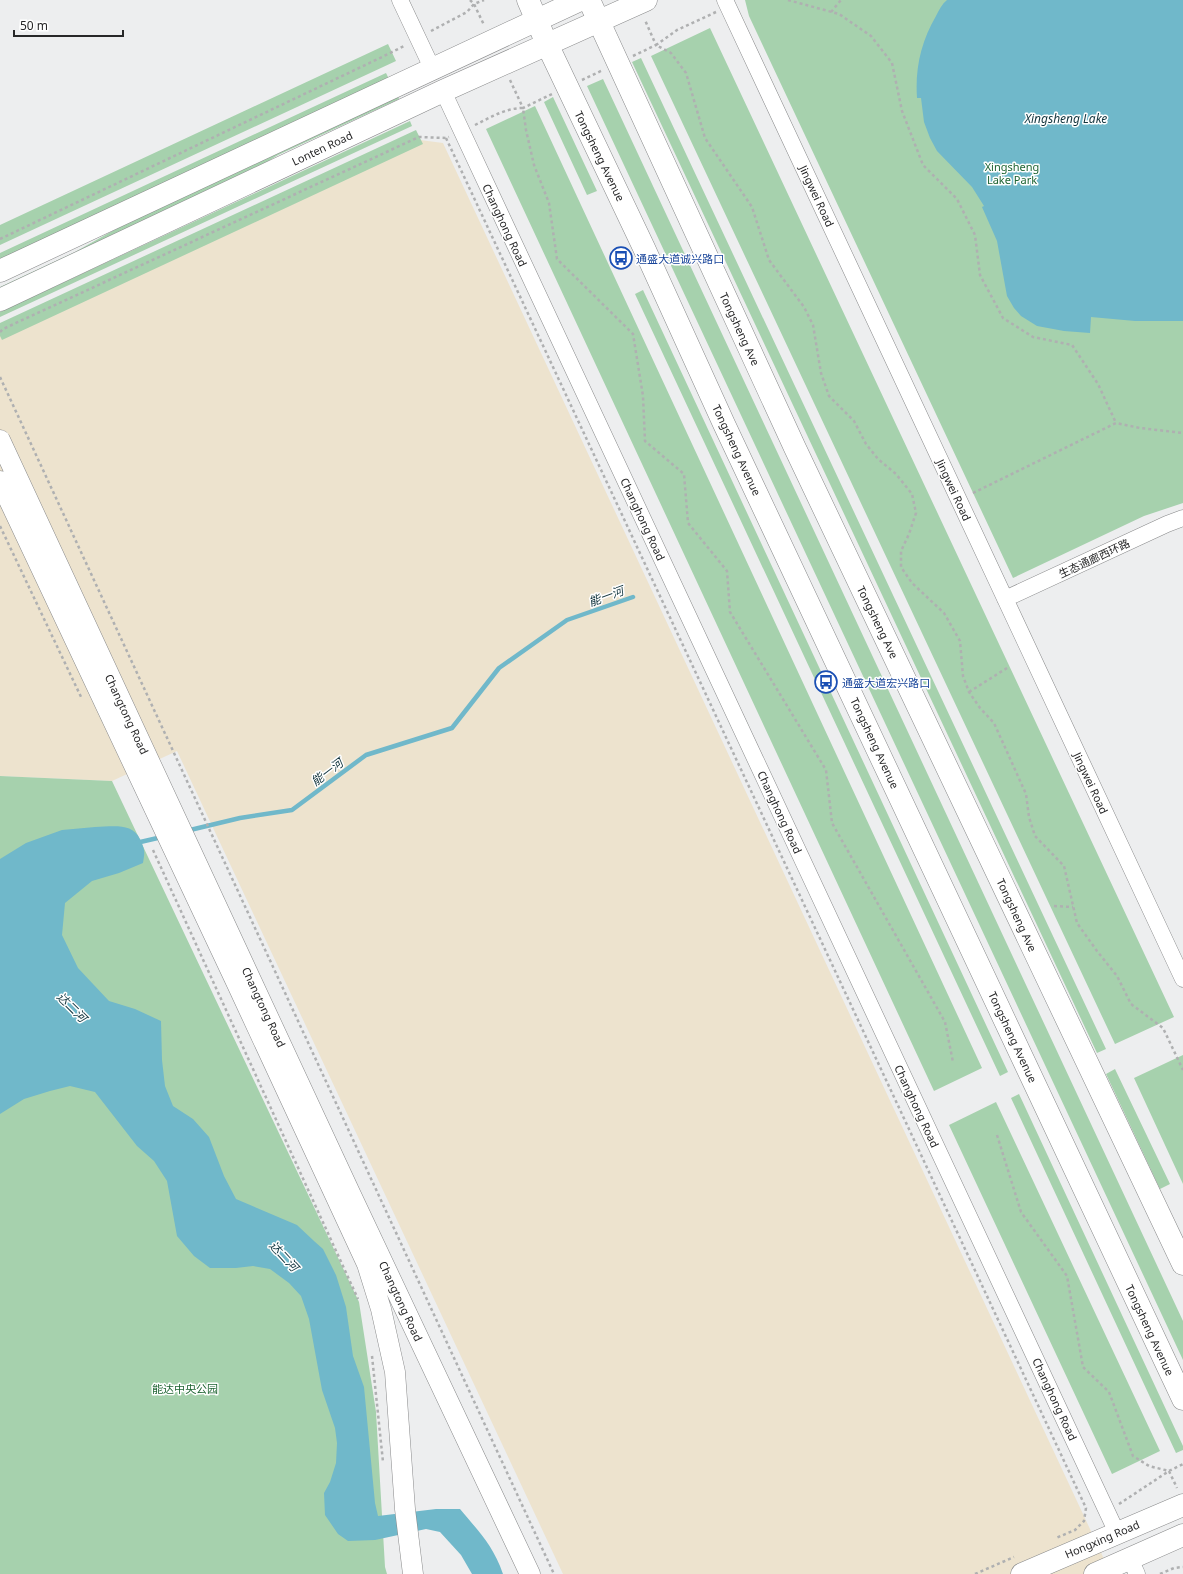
<svg xmlns="http://www.w3.org/2000/svg" width="1183" height="1574" font-family="'Noto Sans','Noto Sans SC',sans-serif">
<style>
.commercial{fill:#ede3ce}
.green{fill:#a6d1ad}
.water{fill:#70b8ca}
.lines{fill:none;stroke-linecap:round;stroke-linejoin:round}
.stream{stroke:#70b8ca;stroke-width:4.5}
.minor-casing{stroke:#88898a;stroke-width:17}
.tertiary-casing{stroke:#88898a;stroke-width:21}
.secondary-casing{stroke:#88898a;stroke-width:23}
.primary-casing{stroke:#88898a;stroke-width:23}
.path{stroke:#afb0b1;stroke-width:2.5;stroke-dasharray:3 3;stroke-linecap:butt}
.minor{stroke:#fff;stroke-width:16}
.tertiary{stroke:#fff;stroke-width:20}
.secondary{stroke:#fff;stroke-width:22}
.primary{stroke:#fff;stroke-width:22}
.labels{text-anchor:middle;dominant-baseline:central;stroke-width:3;stroke-linejoin:round;paint-order:stroke}
.street-label{font-size:11px;fill:#272728;stroke:#fff}
.park-label{font-size:11px;fill:#1e6432;stroke:#fff}
.transit-label{font-size:11px;fill:#164399;stroke:#fff;text-anchor:start}
.water-label{font-size:12px;font-style:italic;fill:#11343d;stroke:#fff}
</style>
<rect width="100%" height="100%" fill="#edeeef"/>
<path class="commercial" d="M420,140L443,143L1111,1574H563L177,751L112,781L0,776V336L4,331Z"/>
<path class="green" d="M745,0H1183V503L1144,516L1013,578L749,16Z
M710,28L1174,1017L1115,1044L651,56Z
M388,44L396,61L0,245V225Z
M641,58L1106,1049L1097,1053L632,62Z
M386,73L389,79L0,261V253Z
M603,79L1183,1321V1360L587,86Z
M397,94L399,99L278,155L223,190L0,294V287L75,252L146,212Z
M553,97L597,191L587,195L544,102Z
M535,106L982,1068L934,1091L486,129Z
M410,121L412,126L0,317V312Z
M416,130L423,144L2,340L0,336V323Z
M643,290L1008,1072L1000,1076L635,294Z
M0,776L112,781L359,1302L376,1412L385,1567L387,1574H0Z
M1183,1055V1184L1134,1078Z
M1115,1069L1170,1184L1160,1189L1106,1074Z
M1019,1094L1183,1446V1450L1176,1453L1011,1098Z
M996,1102L1160,1451L1112,1474L949,1125Z"/>
<path class="water" d="M947,0H1183V321H1135L1091,317L1090,333L1064,331L1037,326L1021,316L1014,308L1007,296L997,241L982,207L984,206L972,187L937,151L930,138L924,122L921,98H917C915,68 921,42 936,16C939,10 942,4 947,0Z
M95,827C111,827 132,822 140,839C145,850 145,851 143,863L119,873L92,881L65,903L62,935L78,968L109,1001L135,1009L161,1021L162,1060L165,1086L173,1106L193,1119L209,1137L224,1176L236,1199L297,1225L314,1241L323,1249L336,1275L346,1307L353,1356L364,1387L375,1503L378,1516L436,1509H460C479,1532 493,1545 503,1574H472L461,1555L440,1532L426,1529L375,1540L348,1541L338,1534L325,1515L324,1493L330,1482L336,1463L337,1443L335,1428L322,1390L309,1319L301,1296L289,1283L270,1269L253,1266L236,1268H210L194,1256L177,1236L167,1181L154,1161L137,1146L95,1092L70,1086L50,1091L24,1099L0,1114V859L26,843L62,830Z"/>
<g class="lines">
<path class="stream" d="M186,831L240,818L292,810L366,755L452,728L499,668L567,620L633,597
M136,843L162,837"/>
<g class="minor-casing">
<path id="minor" d="M400,0L432,68
M725,0L1183,979
M443,91L1117,1533
M1005,599L1167,524L1183,518
M1130,1559L1137,1574"/>
</g>
<g class="tertiary-casing">
<path id="tertiary" d="M0,440L351,1195L530,1574
M0,481L237,984L367,1264L381,1309L395,1372L405,1509L413,1574"/>
</g>
<g class="secondary-casing">
<path id="secondary" d="M0,271L580,0
M0,300L443,91L646,0
M1022,1574L1183,1505
M1095,1574L1183,1535"/>
</g>
<g class="primary-casing">
<path id="primary" d="M528,0L547,44L644,248L724,424L1183,1399
M589,0L795,448L1183,1264"/>
</g>
<path class="path" d="M470,0L474,4L484,25
M788,0L839,14L871,36L892,63L902,111L923,165L957,199L975,235L980,275L1003,318L1033,337L1072,345L1098,384L1116,423
M716,12L677,30L656,45L671,53L686,73L705,138L752,207L769,260L804,307L813,325L821,373L829,396L854,421L866,444L878,459L896,474L912,494L916,513L909,534L901,551V567L912,583L944,613L960,641L963,676L969,692L980,708L994,723L1026,794L1029,817L1035,836L1064,866L1077,923L1097,951L1117,976L1131,1004L1163,1028L1183,1070
M831,12L841,0
M431,31L467,12L474,4L484,0
M633,56L656,45L645,20
M510,80L523,108L552,94
M582,80L603,70
M475,125C491,117 506,108 523,108L526,130L534,165L549,203L557,259L633,334L643,396L645,441L684,474L688,523L727,571L730,612L826,770L832,823L945,1022L953,1062
M446,138L1086,1508L1084,1521L1075,1530L1056,1538
M0,239L382,57L406,45
M0,332L3,329L419,137L446,138L449,137
M0,377L554,1574
M973,493L1116,423L1140,428L1183,433
M0,526L82,699
M969,692L1007,668
M153,850L358,1299
M1054,906L1073,907
M997,1135L1021,1212L1067,1276L1083,1367L1109,1392L1133,1456L1149,1466L1169,1471
M372,1356L383,1462
M1169,1471L1177,1488
M1119,1504L1169,1471L1183,1464
M975,1574L1014,1557
M1160,1574L1174,1568L1183,1567"/>
<use href="#minor" class="minor"/>
<use href="#tertiary" class="tertiary"/>
<use href="#secondary" class="secondary"/>
<use href="#primary" class="primary"/>
</g>
<defs>
<g id="bus-ring" transform="scale(1.15)"><circle r="9.5" fill="#fff" stroke="#1a4fb4" stroke-width="1.5"/><path d="M-5-6H5V4H4V6H2V4H-2V6H-4V4H-5ZM-3.5-4V0h7V-4ZM-3.5 1.2v1.5H-2V1.2ZM2 1.2v1.5H3.5V1.2Z" fill="#1a4fb4"/></g>
</defs>
<g fill-rule="evenodd">
<use href="#bus-ring" x="621" y="258"/>
<use href="#bus-ring" x="826" y="682"/>
</g>
<g class="labels">
<g class="street-label">
<text transform="translate(322 148) rotate(-25)">Lonten Road</text>
<text transform="translate(600 156) rotate(64)">Tongsheng Avenue</text>
<text transform="translate(817 196) rotate(65)">Jingwei Road</text>
<text transform="translate(505 225) rotate(65)">Changhong Road</text>
<text transform="translate(740 329) rotate(65)">Tongsheng Ave</text>
<text transform="translate(737 450) rotate(65)">Tongsheng Avenue</text>
<text transform="translate(954 490) rotate(65)">Jingwei Road</text>
<text transform="translate(643 519) rotate(65)">Changhong Road</text>
<text transform="translate(1094 558) rotate(-25)">生态通廊西环路</text>
<text transform="translate(878 622) rotate(64)">Tongsheng Ave</text>
<text transform="translate(127 714) rotate(65)">Changtong Road</text>
<text transform="translate(875 743) rotate(65)">Tongsheng Avenue</text>
<text transform="translate(1091 783) rotate(65)">Jingwei Road</text>
<text transform="translate(780 812) rotate(65)">Changhong Road</text>
<text transform="translate(1017 915) rotate(65)">Tongsheng Ave</text>
<text transform="translate(264 1007) rotate(65)">Changtong Road</text>
<text transform="translate(1013 1037) rotate(65)">Tongsheng Avenue</text>
<text transform="translate(917 1106) rotate(65)">Changhong Road</text>
<text transform="translate(401 1301) rotate(65)">Changtong Road</text>
<text transform="translate(1150 1330) rotate(65)">Tongsheng Avenue</text>
<text transform="translate(1055 1399) rotate(65)">Changhong Road</text>
<text transform="translate(1102 1539) rotate(-23)">Hongxing Road</text>
</g>
<g class="park-label">
<text x="1012" y="166">Xingsheng<tspan x="1012" dy="13">Lake Park</tspan></text>
<text x="185" y="1388">能达中央公园</text>
</g>
<g class="transit-label">
<text x="636" y="258">通盛大道诚兴路口</text>
<text x="842" y="682">通盛大道宏兴路口</text>
</g>
<g class="water-label">
<text x="1066" y="118">Xingsheng Lake</text>
<text transform="translate(606 596) rotate(-20)">能一河</text>
<text transform="translate(327 772) rotate(-37)">能一河</text>
<text transform="translate(72 1007) rotate(45)">达二河</text>
<text transform="translate(284 1256) rotate(47)">达二河</text>
</g>
</g>
<path d="M14 30v6h109v-6" fill="none" stroke="#272728" stroke-width="2"/>
<text x="20" y="30" font-size="12" fill="#272728" stroke="#ffffff" stroke-width="3" paint-order="stroke">50 m</text>
</svg>
